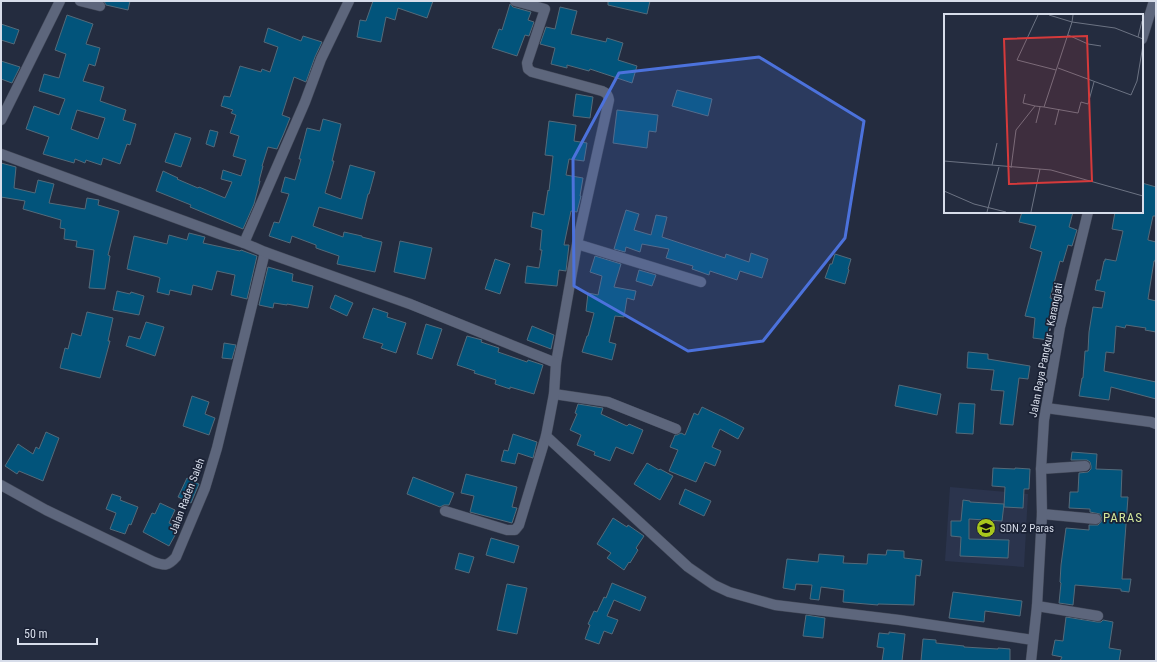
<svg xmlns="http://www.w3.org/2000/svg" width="1157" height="662" font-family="'Roboto Condensed',sans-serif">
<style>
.built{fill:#2b344d}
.building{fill:#02547b;stroke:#546a7a;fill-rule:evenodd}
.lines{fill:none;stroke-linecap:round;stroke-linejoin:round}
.street-casing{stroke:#424858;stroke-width:11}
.secondary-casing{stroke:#424858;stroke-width:11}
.street{stroke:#5d667c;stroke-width:10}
.secondary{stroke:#5d667c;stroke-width:10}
.marked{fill:#4c72dc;fill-opacity:0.2;stroke:#4c72dc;stroke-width:3;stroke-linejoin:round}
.labels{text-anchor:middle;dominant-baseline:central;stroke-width:3.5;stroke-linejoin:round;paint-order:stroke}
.street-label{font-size:11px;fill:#d7ddea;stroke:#1b2235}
.poi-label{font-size:11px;fill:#d7ddea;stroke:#1b2235;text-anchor:start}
.quarter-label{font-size:13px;letter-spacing:1px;fill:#d3e79b;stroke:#1b2235}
.inset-road{fill:none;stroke:#6c7383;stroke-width:1}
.view{fill:#d63a3b;fill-opacity:0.15;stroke:#d63a3b;stroke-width:2}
.inset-edge{fill:none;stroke:#d7ddea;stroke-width:2}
</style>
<rect width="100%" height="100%" fill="#242c3f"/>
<path class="built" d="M950,487L1028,494L1024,567L945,561Z"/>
<path class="building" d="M104,1H130L128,10L106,5Z
M373,1H433L427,18L398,8L395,20L386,17L381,42L357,37L360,20L366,21Z
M608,1H650L647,14L608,5Z
M510,4L513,7L531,12L528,20L534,22L529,36L525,35L517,56L492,48L499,29L502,30Z
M560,7L577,11L571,34L606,42L607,38L623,43L618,60L637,66L632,83L590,69L589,71L567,65V68L551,64L555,48L540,44L546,27L555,29Z
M67,15L93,24L86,44L100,48L95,66L89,64L83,81L104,87L100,101L126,110L123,120L136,124L130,145L127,144L120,164L103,158L101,165L86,160L85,163L75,159L74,163L43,154L49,137L26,129L34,106L59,115L65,99L39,91L44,74L59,78L66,54L55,50ZM77,110L105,118L98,139L71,129Z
M1,24L19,30L14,44L1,40Z
M268,28L301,41L303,36L322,42L315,57L306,82L294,77L282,115L290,118L284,133L277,149L268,147L262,166H263L259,181H260L254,204L243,229L190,207L191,205L156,191L163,171L178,178L177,179L198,188L199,187L225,198L232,182L221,179L223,170L241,176L246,160L233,156L239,136L230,133L236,115L231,113L233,110L221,106L224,96L230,97L240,66L261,72L262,69L270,72L278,47L264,42Z
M1,61L20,67L12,83L1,79Z
M677,90L712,99L708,116L672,106Z
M576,94L593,97L590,118L573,116Z
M617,110L658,115L656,132L649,131L647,148L613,143Z
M323,119L341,124L332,161H334L325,193L341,199L350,165L375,172L369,194H368L362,219L319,207L313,226L343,237L344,232L362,236V237L382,242L375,272L337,264L339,256L316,248V245L292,236L290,243L269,236L274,222L279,223L289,194L281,192L285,177L295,180L301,159H299L307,128L320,131Z
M549,121L576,125L574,141L587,143L584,161L569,159L566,175L583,178L580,196H581L577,212L571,211L564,245H569L566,271L559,270L557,286L525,283L527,266L539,268L542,250H540L542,230L531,227L533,212L544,215L548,190L549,191L553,156L545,155Z
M210,130L218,132L214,147L206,144Z
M175,133L191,138L181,167L165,162Z
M1,163L16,167L14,188L35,193L38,180L54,184L49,203L85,209L87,198L99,200L98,205L119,211L108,255L110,256L105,289L89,288L94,250L76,247L77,241L64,239L65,229L60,228L61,220L23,209L25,201L1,197Z
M1142,183L1156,187V216H1153L1148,239V240L1156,242V257L1155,261H1154L1148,299L1156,301V332L1145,330L1146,328L1126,325L1125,328L1116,326L1114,353L1106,352L1104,371L1156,382V399L1111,387L1109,400L1079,396L1082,378H1083L1085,351H1088L1089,332L1093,307L1102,308L1105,292L1095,290L1097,280H1100L1104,261H1105V259L1116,261L1123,231L1112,229L1115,212H1142Z
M626,210L639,214L634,230L651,235L656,215L667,217L662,237L725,258L726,254L749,262L751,253L768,259L762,278L740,271L737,280L710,271L709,275L692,269L693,266L666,258L669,249L642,244L640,252L626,247L625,252L614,249Z
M1022,212H1073L1069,227L1077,230L1072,246L1068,245L1063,262L1060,261L1050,298L1060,300L1057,311L1052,310L1049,340L1033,338L1035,318L1025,316L1042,252L1030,248L1036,226L1019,222Z
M189,233L205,237L203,243L240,251L241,250L257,256L247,299L231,295L235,275L217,271L212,290L193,285L191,295L170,290L169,295L157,292L160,278L158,277L127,269L134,236L167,244L169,235L187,240Z
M400,241L432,248L425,279L394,272Z
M835,254L851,259L848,269L849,270L845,284L825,278L830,264H832Z
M595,256L621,264L614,287L636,291L634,300L627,298L624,317L615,316L609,342L616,344L612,360L582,352L587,336H588L594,313L586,311L588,293L598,295L602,276L590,272Z
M495,259L510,264L500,294L485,289Z
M268,267L293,274L292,281L313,286L308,308L287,304V305L274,303L273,308L259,305Z
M639,270L656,275L652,286L636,281Z
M117,291L130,294L131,292L144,296L139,315L113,310Z
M335,295L353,303L347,316L330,308Z
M373,308L388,313L387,317L406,323L396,353L381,348L383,344L363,338Z
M87,312L113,318L108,341H110L100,378L60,368L65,348L68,349L72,333L81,336Z
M146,322L164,327L155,356L126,346L129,336L140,339Z
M426,324L442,329L432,359L417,354Z
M532,326L554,335L551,349L527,340Z
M467,336L482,340L481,342L499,348L498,352L527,362L528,360L543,365L534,394L510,387V389L495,384L496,380L474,373L475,371L457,365Z
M224,343L236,345L232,359L222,358Z
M968,352L988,354V359L1030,366L1028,379L1019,378L1013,425L1000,424L1004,391L991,390L994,370L967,368Z
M899,385L941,394L937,415L895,406Z
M192,396L209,402L205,414L215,418L209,435L183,426Z
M959,403L975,404L973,434L956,433Z
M578,404L603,408L601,414L627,426L629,424L643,430L633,454L616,447L610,461L594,455L595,452L577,445L581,435L570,430L577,414L575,413Z
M702,407L725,418L744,428L738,439L720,429L712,447L721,451L715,466L705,462L696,482L669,471L678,450L670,447L675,435H677L681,433L685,435L694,413L698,415Z
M46,432L59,438L43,481L19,471L17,474L5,466L18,444L33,454L36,447L39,449Z
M513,434L537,442L533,458L518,453L515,464L501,461L504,450L508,451Z
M1072,452L1097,454L1096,469L1122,470L1121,497H1128L1122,579H1131L1129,592L1121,591V589L1075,585L1073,605L1059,603L1061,583L1060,582L1061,565L1066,528L1089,530V525H1098L1101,522L1102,519L1100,514L1090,512V509L1069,508L1070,492H1078L1079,473L1088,472L1091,469V466L1090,462L1087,460H1071Z
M647,463L659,470L660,469L673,476L660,500L634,484Z
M993,468L1015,469V468L1030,469L1029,489H1024L1023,508L1004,507L1005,487L992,486Z
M466,474L517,487L512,507L517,508L512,523L470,512L474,496L461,493Z
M413,477L454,493L449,505H444L440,507L407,494Z
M187,478L199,484L191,503L178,497Z
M685,489L711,501L704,516L679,504Z
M112,494L121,497L120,500L138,507L131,525L129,524L125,534L110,529L116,513L106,509Z
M963,500L970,501V502L1004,504L1002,521L969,519V539L1009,540L1008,558L960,556L961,537L951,536V521H961Z
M160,503L175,510L169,523L179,528L169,546L143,532L152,513L155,514Z
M613,518L627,527L628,525L644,536L636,548L638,550L630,563L629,562L624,570L607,558L611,553L597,544Z
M491,538L519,546L514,563L486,555Z
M887,550L904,551V558L922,560L920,576L916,575L914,605L878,604V605L843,602L844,590L821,587L819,600L810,599L812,585L796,584L795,590L783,588L787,559L818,562L819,554L844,556L843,563L867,564L868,554L886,555Z
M459,553L474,557L469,573L455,569Z
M612,583L646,597L640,611L614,600L607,616L618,620L612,634L604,631L599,644L585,639L590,625L588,624L594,611L597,612L604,597L606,598Z
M507,584L527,588L517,634L497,630Z
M953,592L1022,601L1020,616L985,611L984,622L949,618Z
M806,615L825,618L823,638L803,636Z
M1066,617L1097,622H1101L1103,620L1113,622L1109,648L1121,650L1119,661H1060L1062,657L1052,655L1055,640L1063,641Z
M889,632L905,634L902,661H882L884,648L877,647L879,633L889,634Z
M923,639L936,640V643L964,646V647L998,649V648L1010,649V661H921Z"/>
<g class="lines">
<g class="street-casing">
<path id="street" d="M80,1L100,6
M515,1L545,9L527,63L528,69L532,72L602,91C607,93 608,95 609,100L577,244L556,363
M1,120L60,1
M244,243L305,102L321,59L349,1
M577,244L701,282
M554,394L608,402L676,429
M1046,408L1151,422L1156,424
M1041,469L1085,466
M1,485L46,510L154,562C165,566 168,566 176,557L205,488L217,448L265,252
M445,511L507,530H515L519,525L546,436
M1042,514L1096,519
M1037,606L1098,616"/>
</g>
<g class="secondary-casing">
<path id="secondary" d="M1142,39L1154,1
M1,154L244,243L265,252L410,304L556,363L554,394L546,436L688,567L714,585L729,592L775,605L899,620L1033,640
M1031,661L1037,606L1042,514L1041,469L1044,420L1060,327L1088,212"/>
</g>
<use href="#street" class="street"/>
<use href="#secondary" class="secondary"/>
</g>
<path class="marked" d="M759,57L864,121L845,238L763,341L688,351L574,286L573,159L619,73Z"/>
<defs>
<g id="school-disc" transform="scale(1)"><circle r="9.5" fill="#a8c71c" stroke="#1b2235"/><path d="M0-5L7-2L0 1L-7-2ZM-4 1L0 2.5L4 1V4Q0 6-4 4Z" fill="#111"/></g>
</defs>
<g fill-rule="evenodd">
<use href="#school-disc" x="986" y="528"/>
</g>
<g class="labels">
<g class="street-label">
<text transform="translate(1046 350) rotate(-79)">Jalan Raya Pangkur - Karangjati</text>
<text transform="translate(187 496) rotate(-69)">Jalan Raden Saleh</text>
</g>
<g class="poi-label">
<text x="1000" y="528">SDN 2 Paras</text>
</g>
<g class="quarter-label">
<text x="1123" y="517">PARAS</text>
</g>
</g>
<g transform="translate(944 14)">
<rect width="199" height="199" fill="#242c3f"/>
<path class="inset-road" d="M94,1L73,46L112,56M105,1L128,8L129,1M124,21L144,30L157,32M194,23L198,7M114,54L187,81L193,67L199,31M81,80L79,89L91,92M100,93L134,99L137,88L144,90L150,68M92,109L96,93M111,111L115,95M0,147L107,156L199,182M48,151L53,129M67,154L72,116L91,92L100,93L128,8L171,14L199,25M0,177L30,190L62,198M43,198L55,153M87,198L96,155"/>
<path class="view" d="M143,22L148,167L65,170L60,25Z"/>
<rect width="199" height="199" class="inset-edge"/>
</g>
<rect width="1157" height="662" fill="none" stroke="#d7ddea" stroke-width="4"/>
<path d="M18 638v6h79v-6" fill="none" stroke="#d7ddea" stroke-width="2"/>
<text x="24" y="638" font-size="12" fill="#d7ddea" stroke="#1b2235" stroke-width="3" paint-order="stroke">50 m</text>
</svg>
